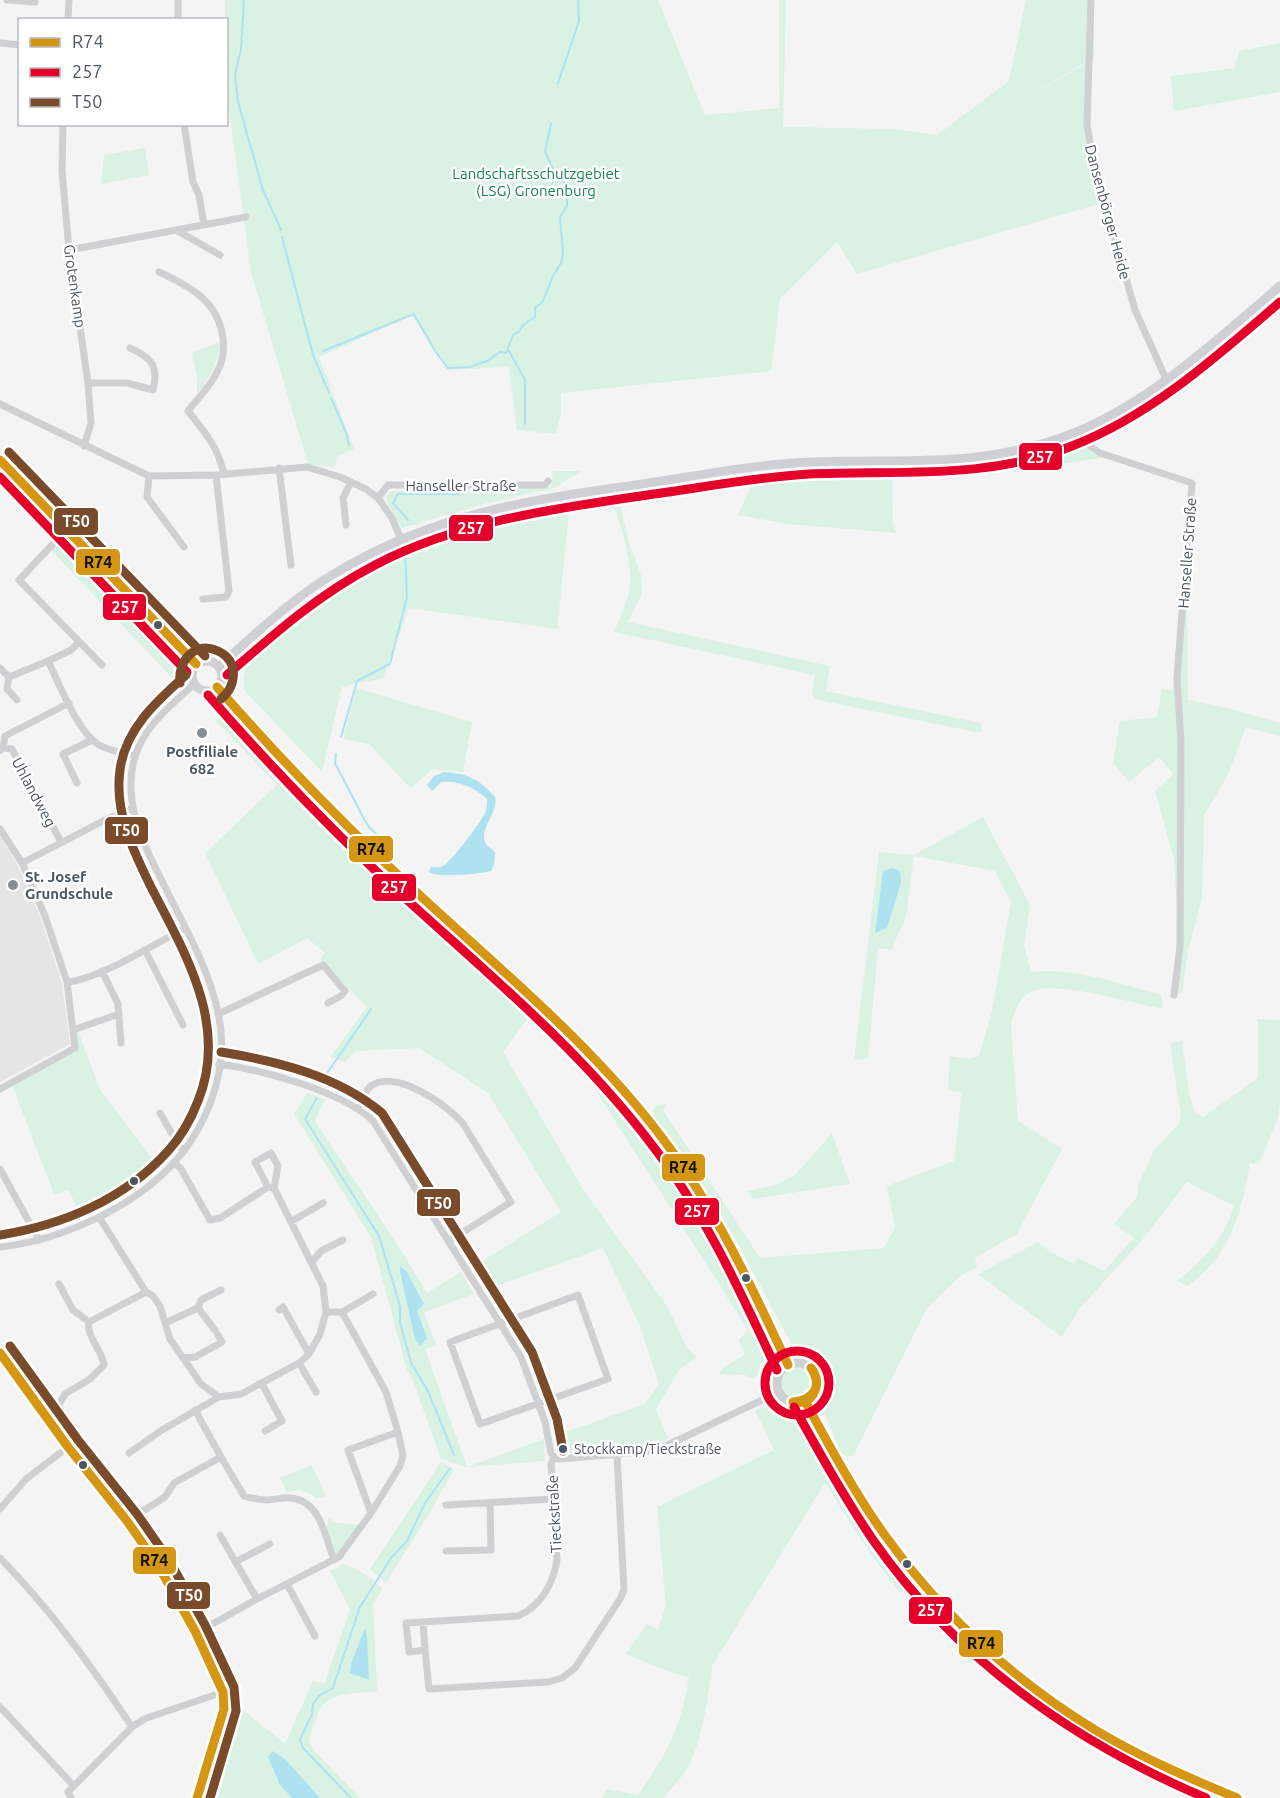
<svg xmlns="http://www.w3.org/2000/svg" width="1280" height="1798" font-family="Ubuntu,sans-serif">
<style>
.education{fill:#e6e5e6}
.green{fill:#d9f2e3;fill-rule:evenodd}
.water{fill:#aee2f0}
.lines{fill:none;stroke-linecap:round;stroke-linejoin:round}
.stream{stroke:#aee2f0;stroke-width:2}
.street{stroke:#ced0d2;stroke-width:7}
.secondary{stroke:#ced0d4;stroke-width:9}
.bus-1-casing{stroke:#fff;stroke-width:14}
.bus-2-casing{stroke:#fff;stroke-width:14}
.bus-3-casing{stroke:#fff;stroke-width:14}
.bus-1{stroke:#d49613;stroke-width:9}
.bus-2{stroke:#e4002b;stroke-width:9}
.bus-3{stroke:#7a4b2a;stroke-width:9}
.bus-dot{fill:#4a5661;stroke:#fff;stroke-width:2}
.poi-dot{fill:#868d94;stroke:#fff;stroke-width:2}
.labels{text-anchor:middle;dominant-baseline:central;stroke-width:5;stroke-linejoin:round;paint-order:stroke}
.bus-label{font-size:14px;fill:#4a5661;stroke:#fff;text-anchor:start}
.park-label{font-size:15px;fill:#17864f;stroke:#fff}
.street-label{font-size:15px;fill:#4a5661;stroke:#fff}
.poi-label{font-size:15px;font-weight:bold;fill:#4a5661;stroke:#fff}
.line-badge{stroke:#fff;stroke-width:2}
.badge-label{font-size:16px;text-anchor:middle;font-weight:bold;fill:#fff}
.pale-badge-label{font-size:16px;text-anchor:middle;font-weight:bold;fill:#111}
</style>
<rect width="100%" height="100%" fill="#f4f4f4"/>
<path class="education" d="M0,837L18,866L41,919L62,983L70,1044L0,1082Z"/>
<path class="green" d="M225,0H658L705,115L779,108V0H786L783,127L893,129L937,135L1009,81L1026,0H1094V57L996,117L1088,62L1087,125L1102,203L857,274L837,242L780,299L771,371L561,393V412L556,434L517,430L509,367L447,370L412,315L319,357L354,449L337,456L335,467L308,464L251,272L227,95Z
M1280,43V92L1174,111L1171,76L1235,68L1239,51Z
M145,148L149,175L101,184L104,155Z
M220,342C219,364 209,377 197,394V377L192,353Z
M1077,440L1105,457L1012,472L1016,459Z
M892,467L893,521L896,533L788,524L738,515L757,473L810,469Z
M553,471H581L554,488L487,503L402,528L388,504L386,496L391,491L551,487Z
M619,499L628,539L641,575L642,594L628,622L830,666L826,691L981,723V733L818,700L812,695L815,675L614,632C620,617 629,600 630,584C632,562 621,527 614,506L569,514L557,629L409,608L383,678L342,687L322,772L244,690C244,682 243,673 247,666C252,655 278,634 288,626L289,618C306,606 323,592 341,580C433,523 513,509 619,499Z
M64,536L164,643L175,659L174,680L50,549Z
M1187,611L1188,700L1232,709L1280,723V736L1246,727L1228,775L1204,815L1202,898L1188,951L1182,993L1176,994L1178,926L1174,859L1155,791L1173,774L1159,757L1129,782L1113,763L1120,721L1157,717L1162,689L1172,690L1179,612Z
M356,688L472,722L463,772L433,769L410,788L369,744L343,739Z
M225,718L235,725L378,870L530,1016L503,1052L584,1191L667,1306L687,1348L697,1357L680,1369L656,1409L668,1439L646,1448L564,1454L558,1451L555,1436L645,1404L659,1384L641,1329L603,1248L485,1290L471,1268L561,1212L488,1093L419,1048L356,1051L345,1062L330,1057L367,1007L320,959L325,953L307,938L258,964L205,853L277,785L215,720Z
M983,817L1030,905L1024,945L1031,972C1075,967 1119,984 1161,995L1163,1009C1133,1003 1061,982 1035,990C1020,995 1012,1014 1011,1027L1018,1121L1062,1149L1017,1234L975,1258L977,1267L960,1276L927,1308L856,1450L852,1456L847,1457L840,1451L824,1411L827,1390L825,1373L817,1362L795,1350L736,1240L701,1183L654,1118L653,1110L657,1105L667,1104L663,1110L760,1258L884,1248L895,1227L887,1186L954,1161L962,1092L948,1091L950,1056L969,1059L979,1056L992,1011L1011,902L995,871L914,856L906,917L891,950L878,948L868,1059L854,1060L879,852L914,855ZM883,872L901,883L887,928L876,933Z
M1258,1019L1280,1020V1104L1278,1118L1259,1164L1250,1163C1240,1215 1233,1252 1188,1286L1177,1281C1203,1261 1225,1238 1234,1206L1187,1182L1142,1240L1080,1308L1062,1337L978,1274L1038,1242L1052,1253L1074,1264L1078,1258L1104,1271L1134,1238L1114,1224L1137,1197L1138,1186L1154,1150L1179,1124L1181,1116L1170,1043L1182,1041L1190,1098L1195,1112L1203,1117L1258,1078Z
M78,1031L100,1090L159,1167L125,1193L82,1216L68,1190L54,1194L12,1085L74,1051L70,1034Z
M598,1080L677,1185L772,1356L760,1364L758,1374L754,1379L745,1375L720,1374L719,1371L745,1354L739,1340L748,1330L593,1086Z
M307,1093L326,1099L315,1121C352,1178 392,1233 427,1293L461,1272L474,1294L424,1312L436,1345L425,1349L467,1467L544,1439L545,1461L467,1467L441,1459L412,1378L407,1370L371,1237L294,1114Z
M832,1133L850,1184L753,1199L747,1191L776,1185L795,1175Z
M782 1383a15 15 0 1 1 30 0a15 15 0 1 1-30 0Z
M765,1407L800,1420L863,1528L906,1586L905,1591L900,1593L866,1547L825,1483L712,1666C709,1694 701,1746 687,1769C680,1779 671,1789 663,1798H602L607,1789L638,1795C667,1752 681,1729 689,1677L672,1673L626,1654L647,1624L658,1630L666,1605L657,1507L774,1450L755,1410Z
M441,1462L454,1469L432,1509L386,1583L370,1569Z
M312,1465L326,1496L316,1498C307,1490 298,1488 287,1493L280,1478Z
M329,1517L333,1522L359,1525L339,1554H336C328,1541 325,1531 329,1517Z
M344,1564C361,1570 370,1577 383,1589L373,1604L377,1692C357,1693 328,1691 318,1713C314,1722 312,1732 309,1741L314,1750L360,1798H203L231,1700L285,1744L313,1681L324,1684L350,1610L330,1571Z"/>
<path class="water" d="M444,772C468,774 478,778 495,797C499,812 479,828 485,842C487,847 492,849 495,852L494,865L491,871C479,874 438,878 429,872L431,867C434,867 438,868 441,867C449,865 481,822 485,813C487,808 487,804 487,799C474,787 458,780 441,782L432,791L427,785L434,776Z
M893,868L900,871L901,883L887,928L875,933L883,871Z
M400,1266L407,1272L424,1304L417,1311L427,1338L420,1346L415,1339L400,1272Z
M365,1628L367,1636L369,1680L350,1673L351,1664Z
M273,1751L286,1760L320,1798H292L280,1785L268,1757Z"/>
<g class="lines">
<path class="stream" d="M244,0L241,50L235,74L238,102L263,190L281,230
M558,83L579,21L578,0
M282,237L313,355L329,393
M323,351L414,314L435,351L448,368L470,367L487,361L500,352L506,353L513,335L520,331L522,326L535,317V308L543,301L553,276L561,263L563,254L560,217L567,206V197L565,185L555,172L545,152L551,124
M509,351L525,380V424
M331,398L347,435L349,445
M408,520L393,503L398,494H459
M341,737L357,681L390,664L391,660L407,597L405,551
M336,754L335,763L364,819L369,827L387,845
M322,1085L325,1076L371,1009
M317,1098L305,1119L379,1236L400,1306V1322L411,1363L428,1391L454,1455
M351,1798L303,1748L300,1740L312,1714L313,1704L319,1696L333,1688L360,1607L391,1558L407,1541L425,1503L450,1468"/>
<path class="street" d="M7,0L35,2
M1091,0L1087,125L1094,164L1135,310L1166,379
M68,20L69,0
M178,20V0
M0,43L20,45
M63,124L62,171L69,250L88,383L91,423L84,446
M184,124L193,182L199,195L204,225
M176,230L220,255
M69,250L246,217
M159,272C191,287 218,301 223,338C224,348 223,361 218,370C212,385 197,399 188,411C206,434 217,445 224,474
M88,383H127L153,390C159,366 152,358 130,348
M0,404L149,476L216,475L307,467L340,477L366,489L378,498L392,518L401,539
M1082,430L1089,445L1100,453L1192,483L1177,678L1181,742L1180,946L1174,995
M279,468L291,565
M149,476L147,497L184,547
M378,498L388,485H545L548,481
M346,525L343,498L351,482
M67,529L19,580L102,665
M203,599L226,597L229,591L216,475
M48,661L71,650L79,642
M0,668L9,677L48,661C59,683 78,733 99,745C110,751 123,753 135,756
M9,677L7,689L17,700
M3,748L12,749L61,842
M1,750L3,748L5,736L69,703
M77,783L63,754L92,740
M0,829L22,863L45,916L67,982L75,1048L0,1089
M22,863L105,820L132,808
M145,950L183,1025
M102,971L118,1004L121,1043
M67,982C99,979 155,944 185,928
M218,1014L323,965L345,991L341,996L328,1003
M73,1030L119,1014
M219,1064C262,1070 342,1091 373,1121L521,1357L545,1422L551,1453L554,1457
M358,1108C363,1102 365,1089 372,1085C399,1070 444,1104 462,1122L511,1202L449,1241
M160,1113L179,1146L184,1151
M0,1169L39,1240
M268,1187L255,1162L271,1153L278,1166L274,1188
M99,1217L146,1292L153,1296L160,1306L170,1339L201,1384L219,1397
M292,1221L323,1203
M0,1247C57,1241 126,1211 167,1170C207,1130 231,1069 218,1012C208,966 183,924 163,883C148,853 132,823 131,789C129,739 160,715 194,684
M312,1262L321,1251L343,1240
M578,1295L608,1379L480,1424L450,1342Z
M198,1308L201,1300L221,1290
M279,1310L283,1307L309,1354
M326,1312H342L386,1392L398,1432
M342,1312L373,1294
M89,1322L146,1292
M165,1323L198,1308L215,1330
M0,1353L68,1447L127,1521L159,1567L195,1631L223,1692L224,1709L197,1798
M183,1358L195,1357L222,1342L218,1335
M299,1363L316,1392
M262,1384L282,1421L265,1431
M195,1410L221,1457
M46,1417L59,1405L65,1394L90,1379L104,1365C102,1350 86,1336 89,1322L73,1310L59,1284
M129,1453L162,1430L219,1397L241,1394L299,1363L309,1354L320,1334L326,1312L323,1286L274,1188L268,1187L220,1218L210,1220L181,1169L174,1162
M554,1457L560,1459L655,1451L779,1392
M446,1505L553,1499
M0,1509L26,1479L68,1447
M127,1521L165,1497L174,1483L221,1457L244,1496C251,1498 259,1500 267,1500C275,1500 283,1497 291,1498C321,1501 325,1537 334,1560
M220,1535L257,1599
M446,1551L491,1550L490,1503
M0,1558C51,1610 92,1667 132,1727
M235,1562L270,1544
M287,1584L315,1636
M423,1622L425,1650L409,1652L406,1623L518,1616C541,1606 553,1584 557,1560L551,1464L554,1457
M195,1631L209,1626L257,1599L339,1557L371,1513L348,1450L398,1432L403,1456L400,1466L371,1513
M425,1650L429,1689L548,1682L562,1678L575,1668L620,1599L624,1590L617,1455
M0,1707L73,1785
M71,1798L68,1792L132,1727L144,1719L223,1692"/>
<path class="secondary" d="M0,460L196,664
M192 676a15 15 0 1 1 30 0a15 15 0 1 1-30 0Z
M219,666C256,634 289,601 332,575C436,511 537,499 655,482C707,474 759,464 812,462C902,458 978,469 1066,436C1148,405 1214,342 1280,286
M217,687C278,758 344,825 413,889C491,960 572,1029 640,1110C704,1186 747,1276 788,1365
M777 1383a20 20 0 1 1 40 0a20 20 0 1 1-40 0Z
M805,1401C900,1595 1034,1722 1237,1798"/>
<g class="bus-1-casing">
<path id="bus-1" d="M0,460L196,664
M217,687C279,758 344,825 413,889C499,969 592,1044 663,1139C715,1208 752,1287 788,1365
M0,1353L68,1447L127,1521L159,1567L195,1631L223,1692L224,1709L197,1798
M805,1401C830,1447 854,1492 884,1534C941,1613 1014,1681 1097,1731C1142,1758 1189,1778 1237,1798
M793,1402C814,1407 823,1382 811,1368
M793,1402C813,1400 824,1386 811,1368"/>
</g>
<g class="bus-2-casing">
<path id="bus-2" d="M0,477L187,672
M227,675C274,634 319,594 375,565C461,520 559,508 654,494C706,487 757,477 809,474C897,470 988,480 1072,446C1152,415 1216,357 1280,302
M208,695C270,766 336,835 406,899C492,977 582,1052 652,1145C705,1213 741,1293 777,1370
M765 1383a32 32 0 1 1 64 0a32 32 0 1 1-64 0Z
M794,1407C819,1452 844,1497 873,1540C956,1659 1074,1742 1206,1798"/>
</g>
<g class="bus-3-casing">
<path id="bus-3" d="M9,452L205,656
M180,683C177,661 196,640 218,651C239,661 237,686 221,699
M221,1052C277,1061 338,1076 382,1113L532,1352L557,1419L563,1451
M0,1235C63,1225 125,1199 168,1151C181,1137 191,1119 198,1101C229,1025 185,953 151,887C133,850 114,812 120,770C125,729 157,701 186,675
M10,1346L78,1440L137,1514L169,1560L205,1625L234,1687L236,1711L210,1798"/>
</g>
<use href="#bus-1" class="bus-1"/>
<use href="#bus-2" class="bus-2"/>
<use href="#bus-3" class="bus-3"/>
</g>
<g class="bus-dot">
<circle cx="158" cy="625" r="5"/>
<circle cx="134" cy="1181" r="5"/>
<circle cx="746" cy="1278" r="5"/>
<circle cx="563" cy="1449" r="5"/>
<circle cx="83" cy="1465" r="5"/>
<circle cx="907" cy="1564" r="5"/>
</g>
<g class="poi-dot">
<circle cx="202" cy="733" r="6"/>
<circle cx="13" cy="885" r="6"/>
</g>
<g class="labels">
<g class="bus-label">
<text x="574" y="1449">Stockkamp/Tieckstraße</text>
</g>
<g class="park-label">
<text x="536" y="173">Landschaftsschutzgebiet<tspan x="536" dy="17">(LSG) Gronenburg</tspan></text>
</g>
<g class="street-label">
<text transform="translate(1108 212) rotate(75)">Dansenbörger Heide</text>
<text transform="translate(75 286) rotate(82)">Grotenkamp</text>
<text x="461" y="485">Hanseller Straße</text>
<text transform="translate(1187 553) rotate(-86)">Hanseller Straße</text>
<text transform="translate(34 792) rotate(62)">Uhlandweg</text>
<text transform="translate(554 1514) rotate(-93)">Tieckstraße</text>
</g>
<g class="poi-label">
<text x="202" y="751">Postfiliale<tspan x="202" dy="17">682</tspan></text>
<text x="25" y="876" text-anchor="start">St. Josef<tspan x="25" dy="17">Grundschule</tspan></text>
</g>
</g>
<g class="line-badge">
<rect x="1018" y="442" width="45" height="29" rx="6" fill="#e4002b"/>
<rect x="53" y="507" width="46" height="29" rx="6" fill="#7a4b2a"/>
<rect x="448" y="514" width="46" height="28" rx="6" fill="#e4002b"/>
<rect x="75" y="548" width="46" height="28" rx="6" fill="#d49613"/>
<rect x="102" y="593" width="45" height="28" rx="6" fill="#e4002b"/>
<rect x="104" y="816" width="45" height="29" rx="6" fill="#7a4b2a"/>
<rect x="348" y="835" width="46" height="28" rx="6" fill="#d49613"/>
<rect x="371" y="873" width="46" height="29" rx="6" fill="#e4002b"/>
<rect x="661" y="1153" width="45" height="29" rx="6" fill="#d49613"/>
<rect x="416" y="1188" width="45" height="29" rx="6" fill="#7a4b2a"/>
<rect x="674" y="1197" width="46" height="29" rx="6" fill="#e4002b"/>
<rect x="132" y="1546" width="45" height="29" rx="6" fill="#d49613"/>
<rect x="166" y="1581" width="45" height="29" rx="6" fill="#7a4b2a"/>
<rect x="908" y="1596" width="45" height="29" rx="6" fill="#e4002b"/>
<rect x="958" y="1629" width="46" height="29" rx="6" fill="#d49613"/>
</g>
<g class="badge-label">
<text x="1040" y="463">257</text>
<text x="76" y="527">T50</text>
<text x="471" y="534">257</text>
<text x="125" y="613">257</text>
<text x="126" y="836">T50</text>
<text x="394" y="893">257</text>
<text x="438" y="1209">T50</text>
<text x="697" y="1217">257</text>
<text x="189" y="1601">T50</text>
<text x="931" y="1616">257</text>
</g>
<g class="pale-badge-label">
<text x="98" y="568">R74</text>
<text x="371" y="855">R74</text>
<text x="683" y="1173">R74</text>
<text x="154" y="1566">R74</text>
<text x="981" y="1649">R74</text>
</g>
<rect x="18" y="18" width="210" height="108" fill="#ffffff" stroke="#b7bbc0" stroke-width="1.5"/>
<rect x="30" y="38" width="30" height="9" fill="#d49613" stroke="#b7bbc0" stroke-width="1.5"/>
<text x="72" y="48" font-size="18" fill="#4a5661">R74</text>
<rect x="30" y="68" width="30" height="9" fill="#e4002b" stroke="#b7bbc0" stroke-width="1.5"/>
<text x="72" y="78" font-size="18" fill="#4a5661">257</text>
<rect x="30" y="98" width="30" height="9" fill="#7a4b2a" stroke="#b7bbc0" stroke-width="1.5"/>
<text x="72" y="108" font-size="18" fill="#4a5661">T50</text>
</svg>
